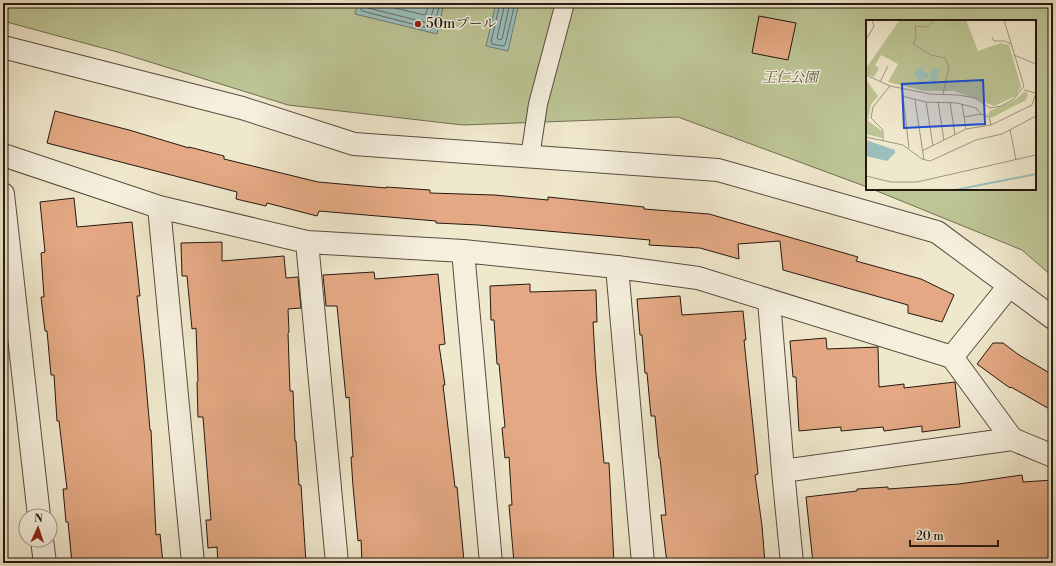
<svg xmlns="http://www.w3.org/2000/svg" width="1056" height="566" font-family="'Libre Bodoni','Noto Serif JP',serif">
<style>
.green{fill:#bdc595;stroke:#716e52}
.water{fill:#9bbfbd;stroke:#6c7c78}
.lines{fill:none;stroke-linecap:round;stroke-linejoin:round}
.shore{stroke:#606c66;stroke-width:1}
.building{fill:#e4a984;stroke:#251810}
.service-casing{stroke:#584c3f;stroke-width:20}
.minor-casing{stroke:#584c3f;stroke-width:24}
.tertiary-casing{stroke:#584c3f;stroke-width:24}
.service{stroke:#f5f0de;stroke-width:18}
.minor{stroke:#f5f0de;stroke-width:22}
.tertiary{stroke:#f5f0de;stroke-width:22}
.poi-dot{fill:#8f2418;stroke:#f5f0de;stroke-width:1.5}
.labels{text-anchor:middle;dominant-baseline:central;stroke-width:3;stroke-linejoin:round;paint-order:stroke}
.poi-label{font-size:14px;fill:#251810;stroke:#f5f0de;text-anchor:start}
.park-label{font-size:14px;font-style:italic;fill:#5a553f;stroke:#f5f0de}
.inset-river{fill:none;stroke:#9bbfbd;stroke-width:2}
.inset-road{fill:none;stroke:#9f9581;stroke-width:1}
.view{fill:#1d4ed8;fill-opacity:0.15;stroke:#1d4ed8;stroke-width:2}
.inset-edge{fill:none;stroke:#251810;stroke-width:2}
</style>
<rect width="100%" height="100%" fill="#f0e8cc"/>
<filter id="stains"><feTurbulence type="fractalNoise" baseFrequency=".005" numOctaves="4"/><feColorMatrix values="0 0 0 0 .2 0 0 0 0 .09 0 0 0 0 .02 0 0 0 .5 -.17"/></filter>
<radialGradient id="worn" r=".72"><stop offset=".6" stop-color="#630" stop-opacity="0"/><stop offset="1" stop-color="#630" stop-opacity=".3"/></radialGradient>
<path class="green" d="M3,3H1053V277L1022,250L872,189H1035V21H867V187L678,117L463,125L288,105L121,53L3,21Z"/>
<path class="water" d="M358,3H444L437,34L355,14Z
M496,3H519L508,51L486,46Z"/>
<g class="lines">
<path class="shore" d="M362,3L361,10L362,11L432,29L434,27L440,3
M367,3L368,8L428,23L430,21L435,3
M374,3L424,15L426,14L429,3
M500,3L491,42L492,44L503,46L505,45L515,3
M505,3L497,38L499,40L502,39L510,3"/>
</g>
<path class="building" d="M759,16L796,23L788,60L752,53Z
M55,111L129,130L189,148V147L224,156V159L318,182L386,188V187L430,190V193L494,195L548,200V197L644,207V209L709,214L858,257L856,261L921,279L954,295L942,322L908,313V305L783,270L780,241L738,244L739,259L700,248L649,245L650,240L478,225L436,223V221L319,211L317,216L267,203L266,206L236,199L237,192L47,143Z
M74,198L77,227L132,222L140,296H137L144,361L150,430H151L156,535L160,534L163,563H72L68,522H66L63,489H67L59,421H57L54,375H51L47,331H45L41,297H44L41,253L45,252L40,202Z
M222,242V261L284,256L286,278L298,277L301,308L288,309L289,332L288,333L290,391H293L295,441H296L299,485H301L306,563H218L217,547L208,548L206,520H211L203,417H198L197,382L198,381L196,328L192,329L187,276H182L181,243Z
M374,272L375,279L438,274L445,344L439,345L445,385H443L455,487H457L464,561L442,563H362L361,540L358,541L353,486L351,457H353L349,397L346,398L337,306H326L323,275Z
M530,284V292L596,290L597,322H593L596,375L604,463H609L614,563H514L509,505H512L509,457L505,458L502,428L505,427L499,364H497L494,320H491L490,286Z
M680,296L682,315L743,311L746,340H744L758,474L755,475L762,526L765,563H667L661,515H666L660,458H659L655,416H651L647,373H645L642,335H640L637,299Z
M826,338L827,349L878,347L879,387L904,384V388L955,382L960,427L922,432V426L884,431L883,427L841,431V427L799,431L796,377H793L790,341Z
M993,343H1003L1019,355L1053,375V411L1011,387L1010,388L977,364Z
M1022,475L1023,482L1053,480V563H813L806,497L857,491V489L888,487V489L959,484Z"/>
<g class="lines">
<g class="service-casing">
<path id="service" d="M530,157L538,104L565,3"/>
</g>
<g class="minor-casing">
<path id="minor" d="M3,155L159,207L307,242L463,251L617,267L698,278L952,357L1012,439
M3,194L39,516
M159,207L193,563
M307,242L337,563
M463,251L491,563
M617,267L643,563
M769,301L783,471L792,563
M952,357L1009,286
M783,471L1012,439L1053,456
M42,540L45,563"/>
</g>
<g class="tertiary-casing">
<path id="tertiary" d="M3,47L242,108L354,144L718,170L937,232L1053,318"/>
</g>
<use href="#service" class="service"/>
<use href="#minor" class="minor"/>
<use href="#tertiary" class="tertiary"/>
</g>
<circle class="poi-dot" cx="418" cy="24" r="4"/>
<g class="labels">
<g class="poi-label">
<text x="426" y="24">50mプール</text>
</g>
<g class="park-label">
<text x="790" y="78">王仁公園</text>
</g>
</g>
<g transform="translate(866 20)">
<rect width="170" height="170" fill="#f0e8cc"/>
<path d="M34,0H100L112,31L135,23L143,25L155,66L150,76L128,86L88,71H58L22,62L32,44L15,35L9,45L13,48L8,57L0,54V48ZM1,61L12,76L5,84L2,101L16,111V118L0,114ZM158,72L162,73L160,80L125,98L122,95L124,91L149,80Z" fill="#bdc595"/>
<path d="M58,44L56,50L63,54V57L53,62L48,53ZM66,48L73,49L69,65L63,64ZM0,120L29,130V133L21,141L0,136Z" fill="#9bbfbd"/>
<path class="inset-river" d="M89,170L170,154"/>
<path class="inset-road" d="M68,0L62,7L49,6L50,18L47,24L65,35L79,38L83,46L77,74M126,17L128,21H139L145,24M0,20L8,6L6,0M148,35L170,44M0,55L24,66L64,74L92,75L109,78L124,88L135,86L148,79L158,66L138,0M14,62L22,46M36,68L43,128M158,70L170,73M36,76L60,82L91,83L110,88L115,94M49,80L58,140M60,82L67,126M72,82L78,120M84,82L89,115M96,84L100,109M98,97L115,94L123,97L125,105M144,109L150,140M0,117L37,125L56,139L64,141L110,120L136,114L170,96M17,121V110L5,98L7,87L24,66M56,131L100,109L125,105L166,85L170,73M0,156L25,162H51L170,135"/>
<path class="view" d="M117,60L119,104L38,108L36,64Z"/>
<rect width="170" height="170" class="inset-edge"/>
</g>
<rect width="1056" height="566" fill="none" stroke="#f0e8cc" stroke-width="16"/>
<rect x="4" y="4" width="1048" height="558" fill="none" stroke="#251810" stroke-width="2"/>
<rect x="8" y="8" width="1040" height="550" fill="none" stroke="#251810"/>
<g transform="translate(38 528) rotate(3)"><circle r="19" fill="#f5f0de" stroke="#a29a8c"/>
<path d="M0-3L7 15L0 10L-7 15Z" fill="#8f2418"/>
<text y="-6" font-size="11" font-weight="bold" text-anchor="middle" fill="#251810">N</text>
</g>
<path d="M910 540v6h88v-6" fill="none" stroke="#251810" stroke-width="2"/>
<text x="916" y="540" font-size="12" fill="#251810" stroke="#f5f0de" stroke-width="3" paint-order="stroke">20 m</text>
<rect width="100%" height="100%" filter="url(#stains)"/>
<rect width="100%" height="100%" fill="url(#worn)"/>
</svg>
